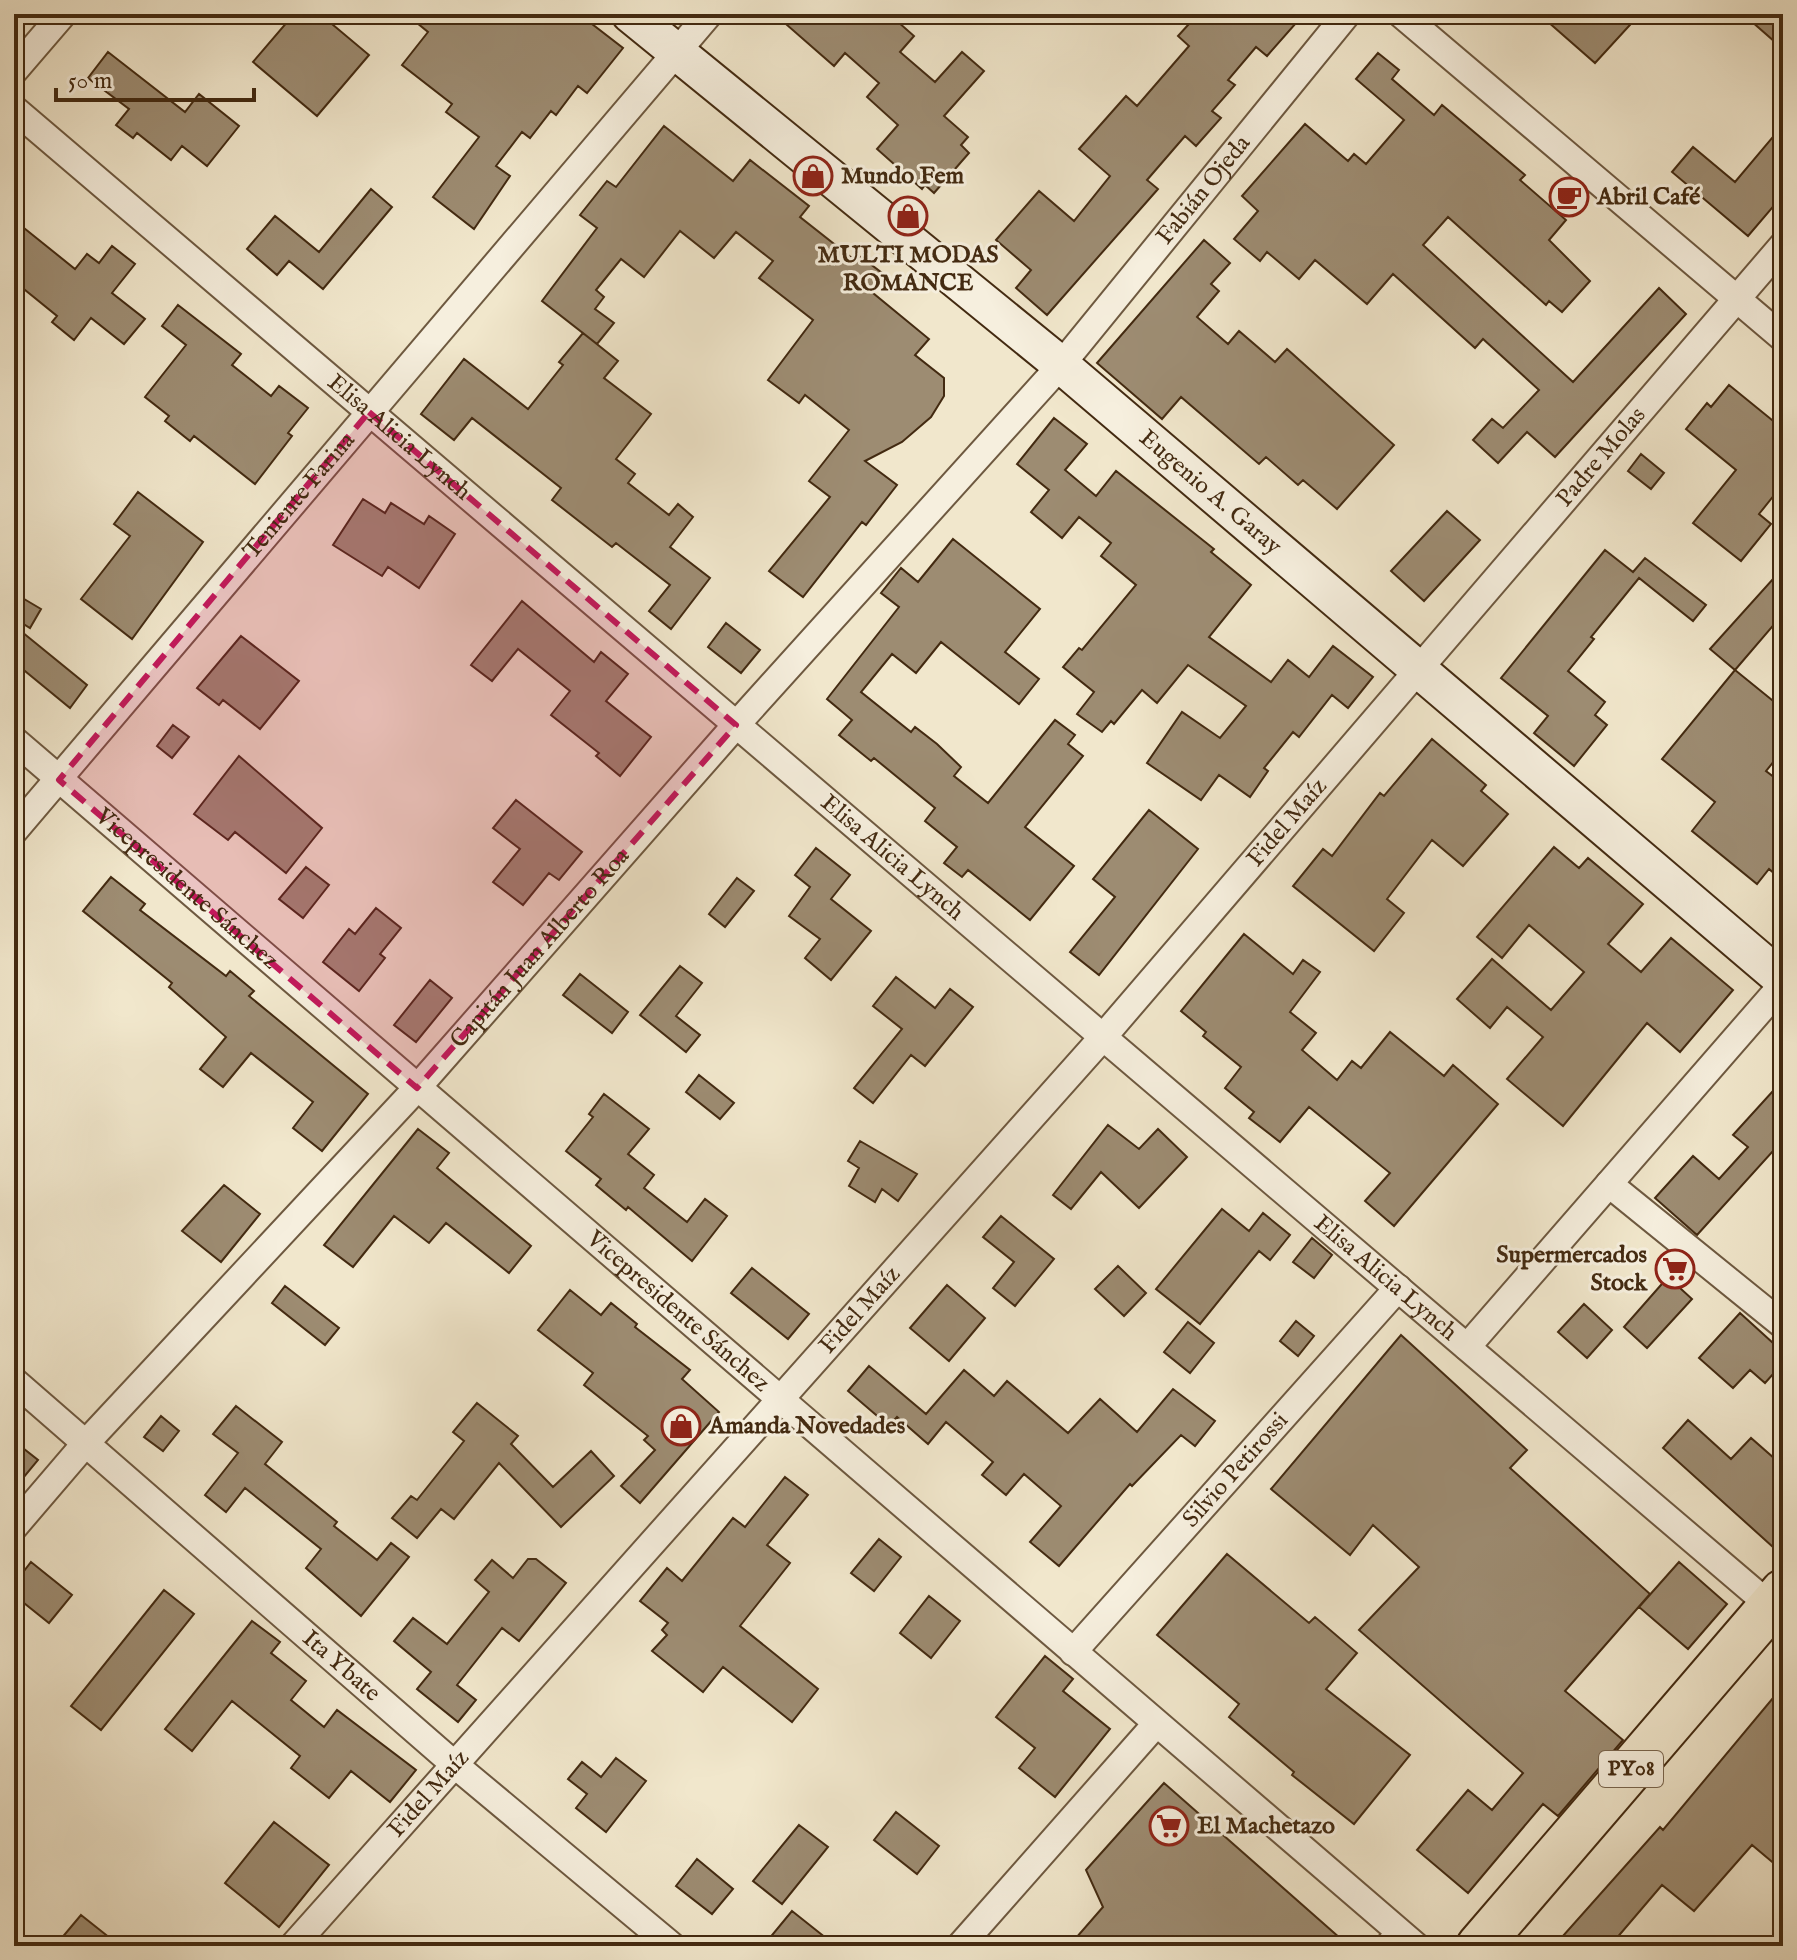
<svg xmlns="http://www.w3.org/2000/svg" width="1797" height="1960" font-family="'IM FELL English',serif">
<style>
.building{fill:#9d8c72;stroke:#432a11;stroke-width:2}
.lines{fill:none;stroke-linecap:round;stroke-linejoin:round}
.lane-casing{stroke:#6e5940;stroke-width:16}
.street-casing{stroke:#6e5940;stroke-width:30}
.secondary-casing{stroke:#432a11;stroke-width:40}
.highway-casing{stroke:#432a11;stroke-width:48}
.lane{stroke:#f6efde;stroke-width:12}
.street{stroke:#f6efde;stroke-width:26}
.secondary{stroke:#f6efde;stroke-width:36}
.highway{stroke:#f1e7cc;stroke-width:44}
.marked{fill:#c2185b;fill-opacity:0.2;stroke:#c2185b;stroke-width:6;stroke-dasharray:16 10;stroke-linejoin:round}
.labels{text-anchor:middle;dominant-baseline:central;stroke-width:6;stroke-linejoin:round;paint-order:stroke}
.shield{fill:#f6efde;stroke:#79654e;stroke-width:2}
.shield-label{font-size:22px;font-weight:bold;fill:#432a11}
.poi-label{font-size:24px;font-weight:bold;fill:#432a11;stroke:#f6efde;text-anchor:start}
.street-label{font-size:24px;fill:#432a11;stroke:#f6efde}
</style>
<rect width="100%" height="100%" fill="#f1e7cc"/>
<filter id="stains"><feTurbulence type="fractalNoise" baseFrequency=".0025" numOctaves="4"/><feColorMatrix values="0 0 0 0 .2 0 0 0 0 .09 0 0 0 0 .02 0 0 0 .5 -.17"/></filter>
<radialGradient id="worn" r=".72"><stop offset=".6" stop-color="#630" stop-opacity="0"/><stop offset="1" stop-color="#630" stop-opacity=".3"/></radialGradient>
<path class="building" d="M294,14H320L369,55L317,116L253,62Z
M406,14H579L623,48L587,93L578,86L556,115L551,111L530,138L522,132L496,166L510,176L474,229L433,197L479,137L446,112L452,104L402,65L428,32Z
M797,14H889L914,36L900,52L935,82L962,52L984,71L944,116L968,137L961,145L969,153L934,193L925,185L922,189L877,149L898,125L867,97L879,83L845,53L834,66L787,25Z
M1198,14H1304L1267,56L1256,47L1228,80L1235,85L1212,111L1221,118L1196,146L1185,136L1147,180L1158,189L1047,315L1016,288L1031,270L996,240L1039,191L1074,221L1110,176L1079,149L1126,96L1137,106L1189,46L1178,36Z
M1539,14H1640L1595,63Z
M1743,14H1783V49Z
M108,52L185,112L199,94L239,126L207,166L182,146L171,160L137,133L133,138L116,125L129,109L88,78Z
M1378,53L1399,70L1392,79L1434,115L1442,105L1525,175L1520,180L1566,220L1549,240L1590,281L1562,312L1549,301L1546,305L1448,217L1423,245L1573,382L1659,288L1686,314L1555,457L1527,432L1498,463L1473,440L1492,419L1503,428L1539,390L1483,339L1475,348L1393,274L1367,304L1315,260L1299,279L1267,252L1260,261L1234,239L1258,211L1242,196L1305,124L1348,161L1354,154L1366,164L1404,120L1356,79Z
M1783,125V195L1748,236L1672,172L1693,147L1735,182Z
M664,126L733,181L750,160L809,206L800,217L857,262L861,257L886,276L873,293L929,339L915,355L944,378V396L931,417L902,442L865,461L897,485L866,525L862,522L803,597L769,571L830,497L809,481L849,430L805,395L799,403L768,380L813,320L759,278L773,261L736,232L714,258L680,231L644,277L621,259L596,290L604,297L595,309L614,323L597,344L542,301L597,228L580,215L607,181L616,187Z
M371,189L392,207L323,289L289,261L277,275L247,249L275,216L319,252Z
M14,220L75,269L87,254L99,263L112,246L135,264L112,293L145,319L124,344L91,318L74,340L52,322L57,316L14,281Z
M1204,240L1230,263L1211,284L1219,291L1197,317L1228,344L1239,331L1275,362L1287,349L1394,445L1337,509L1303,480L1298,485L1266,457L1259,464L1181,397L1162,419L1097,363Z
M178,305L241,354L232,365L271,396L279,386L308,408L288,433L292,436L255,484L194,436L190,441L165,421L169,416L145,397L186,345L162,326Z
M583,333L618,361L604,378L651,414L616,459L635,474L628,483L669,515L678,504L693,517L670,547L710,578L671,629L649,611L670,585L616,543L612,547L552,500L561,488L472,418L454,440L421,414L464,359L528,409L563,365L559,362Z
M1729,385L1783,429V484L1759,514L1771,524L1741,561L1693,523L1736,470L1686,429L1707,403L1711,407Z
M1054,418L1087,444L1065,470L1096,496L1116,471L1214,549L1211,552L1251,585L1209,637L1271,682L1288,660L1309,677L1333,646L1373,677L1348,708L1332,695L1299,737L1293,732L1264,768L1268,771L1250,797L1219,775L1201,800L1147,763L1182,712L1220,738L1246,706L1188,665L1157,703L1142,690L1114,724L1111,721L1102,732L1077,714L1094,692L1063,667L1079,648L1082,650L1136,585L1101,556L1111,543L1079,517L1062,538L1031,512L1049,490L1017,464Z
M1641,454L1664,473L1651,489L1628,471Z
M138,492L203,542L132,639L81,599L130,536L114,524Z
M363,499L385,513L391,503L424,524L429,516L455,534L419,588L388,567L382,576L333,545Z
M1447,511L1480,540L1424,601L1391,571Z
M953,539L1040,609L1005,652L1039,679L1019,704L941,642L916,673L892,654L861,692L911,732L915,727L937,744L961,767L954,776L988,803L1055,720L1075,735L1068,744L1083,756L1025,827L1074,866L1030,920L968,870L962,877L944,863L957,847L925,821L935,808L874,758L871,761L839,735L852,720L827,699L899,607L881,593L901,568L918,582Z
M1605,550L1633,572L1645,558L1706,605L1693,621L1639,578L1591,637L1594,639L1568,671L1605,702L1595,715L1607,725L1574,766L1534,733L1548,716L1501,678Z
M1783,568V614L1735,670L1710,649Z
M14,593L41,609L30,628L14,618Z
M522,601L594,662L601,652L628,674L606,701L651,737L620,776L596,756L599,753L551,715L570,691L518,649L492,681L471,665Z
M726,623L760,650L741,673L708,647Z
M22,632L87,685L70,708L14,662V643Z
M241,636L299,681L260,729L223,700L219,705L197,688Z
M1735,670L1783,709V750L1766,771L1783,784V881L1769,869L1757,884L1692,831L1715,802L1662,759Z
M173,725L189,737L172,758L157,746Z
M1432,739L1486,785L1481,791L1508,814L1463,866L1432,840L1387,899L1404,913L1374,951L1293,886L1323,849L1332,856L1380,793L1384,796Z
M239,756L322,828L286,873L235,832L228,840L194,814Z
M516,800L582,852L559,880L549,873L523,905L493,882L520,849L493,828Z
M1149,810L1198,849L1099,975L1070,952L1115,897L1093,879Z
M1554,847L1579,868L1588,858L1643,904L1608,944L1641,972L1671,938L1733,990L1680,1052L1647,1023L1563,1126L1507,1079L1543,1037L1507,1007L1490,1028L1457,999L1492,959L1551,1010L1584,972L1529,925L1502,958L1477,937Z
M816,848L850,875L831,899L871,931L831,980L805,958L820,939L789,916L810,887L795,875Z
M306,867L329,885L303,918L279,899Z
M111,877L145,904L140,910L226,976L230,971L254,991L249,996L368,1094L322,1151L293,1128L313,1102L251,1053L223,1087L200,1069L226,1037L169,987L172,983L83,911Z
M737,878L754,891L725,927L709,914Z
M376,908L401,928L380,954L385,958L359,991L323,962L349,929L355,934Z
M1244,934L1293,974L1303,960L1320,972L1290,1012L1316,1033L1302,1050L1337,1080L1352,1061L1361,1068L1390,1032L1444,1076L1453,1065L1498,1104L1394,1226L1365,1201L1390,1173L1309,1107L1280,1142L1249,1118L1254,1112L1225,1088L1241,1067L1203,1036L1206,1032L1181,1011Z
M680,966L702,983L676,1016L700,1035L686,1052L640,1015Z
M580,974L628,1012L612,1033L563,995Z
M896,977L935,1008L950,989L973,1007L925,1066L911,1055L873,1103L854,1088L902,1029L873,1006Z
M430,980L452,998L416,1042L394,1025Z
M699,1075L734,1103L720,1119L686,1092Z
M1783,1080V1140L1697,1235L1655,1198L1693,1156L1719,1179L1748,1147L1733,1135Z
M604,1094L649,1129L628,1154L654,1175L644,1188L687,1222L705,1199L727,1216L692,1261L628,1207L626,1210L596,1185L601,1179L566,1151L593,1117L589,1114Z
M1108,1125L1139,1149L1158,1129L1187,1157L1139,1208L1101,1172L1071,1209L1053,1195Z
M418,1129L449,1153L437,1168L531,1246L509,1273L446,1223L429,1243L394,1216L353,1267L324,1245Z
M860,1141L917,1174L898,1201L882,1189L875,1202L849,1186L859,1168L848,1161Z
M224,1185L260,1214L221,1262L182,1231Z
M1222,1209L1249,1231L1263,1213L1290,1235L1270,1260L1259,1251L1200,1324L1156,1289Z
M1001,1216L1054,1259L1015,1306L993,1288L1014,1262L983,1237Z
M1312,1238L1332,1255L1314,1278L1293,1262Z
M1118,1266L1146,1293L1124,1316L1095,1289Z
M752,1268L809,1314L788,1339L731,1293Z
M1668,1277L1692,1299L1647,1348L1624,1327Z
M947,1285L985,1318L949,1361L910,1328Z
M285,1286L339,1328L325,1345L272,1303Z
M570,1290L601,1315L611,1303L637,1324L635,1327L690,1370L682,1379L719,1412L640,1503L621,1486L655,1450L644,1440L648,1436L584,1385L593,1373L538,1330Z
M1584,1304L1612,1330L1587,1358L1558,1332Z
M1740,1313L1783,1352V1363L1765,1383L1750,1370L1733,1388L1699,1358Z
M1296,1321L1314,1336L1298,1356L1280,1341Z
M1188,1322L1214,1343L1190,1373L1164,1352Z
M1401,1335L1527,1450L1510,1468L1650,1594L1565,1691L1623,1740L1558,1816L1543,1804L1468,1893L1417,1850L1468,1790L1492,1810L1523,1773L1359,1630L1419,1567L1373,1525L1350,1555L1271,1489Z
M869,1366L926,1414L964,1370L994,1396L1007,1381L1068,1433L1100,1399L1137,1432L1173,1389L1215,1421L1195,1446L1181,1435L1132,1486L1130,1484L1059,1566L1030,1542L1061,1506L1024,1474L1006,1495L982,1475L993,1462L946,1422L928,1444L897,1417L889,1426L848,1391Z
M477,1403L518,1436L511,1444L553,1487L591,1451L614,1476L561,1527L499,1463L454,1519L441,1509L417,1538L392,1518L411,1496L417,1500L464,1441L453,1432Z
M236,1406L282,1442L265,1464L337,1522L334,1526L377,1560L391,1543L409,1557L361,1616L306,1568L321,1549L245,1488L226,1512L205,1495L238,1453L213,1434Z
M161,1416L179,1431L163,1451L144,1437Z
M1688,1420L1731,1459L1751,1438L1783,1466V1556L1663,1448Z
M14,1441L38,1460L14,1489Z
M785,1477L808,1495L767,1545L790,1563L740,1626L818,1689L792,1722L723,1667L703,1692L662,1659L652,1651L667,1635L662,1630L668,1623L640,1601L667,1568L682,1581L733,1518L745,1527Z
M879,1539L901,1557L874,1591L851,1573Z
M1227,1554L1309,1623L1315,1617L1357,1653L1326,1689L1410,1755L1354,1824L1292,1775L1294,1772L1229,1717L1239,1704L1157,1635Z
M528,1559H536L566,1583L519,1641L502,1628L457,1685L476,1700L458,1722L417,1689L431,1672L394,1641L413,1618L447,1644L489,1592L475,1580L492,1560L513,1578Z
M31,1562L72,1595L49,1623L14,1595V1584Z
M1679,1562L1727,1604L1688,1649L1639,1607Z
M164,1590L194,1614L101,1730L71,1706Z
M929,1596L960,1621L931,1658L900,1633Z
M252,1621L280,1642L271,1653L306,1681L291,1700L324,1727L337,1710L416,1770L390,1802L351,1771L329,1798L291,1768L300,1756L232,1701L192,1751L165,1729Z
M1045,1656L1073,1679L1063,1691L1110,1729L1055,1797L1019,1768L1035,1748L996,1717Z
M1783,1686V1871L1752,1845L1694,1911L1662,1885L1610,1946H1554L1660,1827L1663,1830Z
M616,1758L646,1781L606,1832L576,1808L587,1794L568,1779L582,1762L601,1777Z
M1164,1783L1349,1946H1069L1103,1907L1086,1870Z
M896,1812L939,1846L917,1874L874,1840Z
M274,1822L329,1865L279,1927L225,1883Z
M799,1825L828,1847L782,1904L753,1881Z
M697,1859L733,1889L712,1914L676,1886Z
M792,1911L836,1946H763Z
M81,1915L120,1946H55Z"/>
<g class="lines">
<g class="lane-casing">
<path id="lane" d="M1379,1946L1395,1928"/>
</g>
<g class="street-casing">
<g id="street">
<path d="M1401,14L1783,338"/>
<path d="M14,71L63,14"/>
<path id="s1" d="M14,109L1780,1614"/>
<path id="s2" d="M14,740L1416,1946"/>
<path id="s3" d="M14,831L709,14"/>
<path d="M1609,1184L1783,1325"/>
<path d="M1467,1347L1783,984"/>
<path id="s4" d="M14,1381L455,1765L672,1946"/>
<path id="s5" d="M14,1527L85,1444L417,1088L736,725L1061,365L1347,14"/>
<path id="s6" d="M1073,1652L1398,1288"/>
<path id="s7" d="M293,1946L1103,1037L1783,245"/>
<path d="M960,1946L1156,1724"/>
</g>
</g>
<g class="secondary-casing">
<g id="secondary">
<path id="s8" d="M630,14L1061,365L1783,980"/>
</g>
</g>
<g class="highway-casing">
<path id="highway" d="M1479,1946L1783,1592"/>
</g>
<use href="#lane" class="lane"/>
<use href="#street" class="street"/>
<use href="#secondary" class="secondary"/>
<use href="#highway" class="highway"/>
</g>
<path class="marked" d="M369,412L736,725L417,1088L59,780Z"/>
<defs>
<g id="shop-ring" transform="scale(2)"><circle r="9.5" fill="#f6efde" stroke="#8f2418" stroke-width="1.5"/><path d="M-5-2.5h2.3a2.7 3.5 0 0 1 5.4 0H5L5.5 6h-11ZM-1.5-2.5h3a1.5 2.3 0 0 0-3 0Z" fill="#8f2418"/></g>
<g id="cafe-ring" transform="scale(2)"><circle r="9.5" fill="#f6efde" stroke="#8f2418" stroke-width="1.5"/><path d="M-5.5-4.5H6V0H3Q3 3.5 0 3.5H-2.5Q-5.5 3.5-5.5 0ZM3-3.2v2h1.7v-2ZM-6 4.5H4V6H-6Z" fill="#8f2418"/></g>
<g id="supermarket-ring" transform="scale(2)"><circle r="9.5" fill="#f6efde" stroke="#8f2418" stroke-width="1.5"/><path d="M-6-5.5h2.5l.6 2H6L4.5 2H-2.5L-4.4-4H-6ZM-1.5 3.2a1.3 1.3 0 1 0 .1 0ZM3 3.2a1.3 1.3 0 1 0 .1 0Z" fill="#8f2418"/></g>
</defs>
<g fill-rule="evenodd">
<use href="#shop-ring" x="813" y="176"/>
<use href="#cafe-ring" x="1569" y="197"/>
<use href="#shop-ring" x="908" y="216"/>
<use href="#supermarket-ring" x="1675" y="1269"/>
<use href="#shop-ring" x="681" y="1426"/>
<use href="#supermarket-ring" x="1169" y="1826"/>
</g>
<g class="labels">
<rect class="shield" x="1599" y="1751" width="64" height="36" rx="6"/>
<g class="shield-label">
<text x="1631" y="1769">PY08</text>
</g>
<g class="poi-label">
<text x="841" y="176">Mundo Fem</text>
<text x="1597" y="197">Abril Café</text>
<text x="908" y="255" text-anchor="middle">MULTI MODAS<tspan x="908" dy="28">ROMANCE</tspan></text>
<text x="1647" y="1255" text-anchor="end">Supermercados<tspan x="1647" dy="28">Stock</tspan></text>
<text x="709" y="1426">Amanda Novedades</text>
<text x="1197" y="1826">El Machetazo</text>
</g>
<g class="street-label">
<text stroke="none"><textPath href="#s5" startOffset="1790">Fabián Ojeda</textPath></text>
<text stroke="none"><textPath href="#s1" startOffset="506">Elisa Alicia Lynch</textPath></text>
<text stroke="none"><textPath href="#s7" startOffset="1982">Padre Molas</textPath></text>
<text stroke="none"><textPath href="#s8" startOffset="752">Eugenio A. Garay</textPath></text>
<text stroke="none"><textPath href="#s3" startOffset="440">Teniente Farina</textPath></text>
<text stroke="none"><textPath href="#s7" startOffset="1500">Fidel Maíz</textPath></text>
<text stroke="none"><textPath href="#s1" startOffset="1154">Elisa Alicia Lynch</textPath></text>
<text stroke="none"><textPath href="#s2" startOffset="228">Vicepresidente Sánchez</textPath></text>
<text stroke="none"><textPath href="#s5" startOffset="782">Capitán Juan Alberto Roa</textPath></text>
<text stroke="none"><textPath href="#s1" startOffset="1802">Elisa Alicia Lynch</textPath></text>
<text stroke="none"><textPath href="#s7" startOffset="852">Fidel Maíz</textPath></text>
<text stroke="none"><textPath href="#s2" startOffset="876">Vicepresidente Sánchez</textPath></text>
<text stroke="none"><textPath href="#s6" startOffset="244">Silvio Petirossi</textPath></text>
<text stroke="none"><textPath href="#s4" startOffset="434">Ita Ybate</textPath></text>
<text stroke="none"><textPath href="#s7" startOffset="204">Fidel Maíz</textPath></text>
</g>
</g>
<rect width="1797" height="1960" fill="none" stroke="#f1e7cc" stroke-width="48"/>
<rect x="16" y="16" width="1765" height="1928" fill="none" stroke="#432a11" stroke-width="4"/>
<rect x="24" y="24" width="1749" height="1912" fill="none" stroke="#432a11" stroke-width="2"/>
<path d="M56 88v12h198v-12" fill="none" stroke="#432a11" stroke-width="4"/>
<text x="68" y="88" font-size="24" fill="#432a11" stroke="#f6efde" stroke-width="6" paint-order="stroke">50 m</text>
<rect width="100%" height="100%" filter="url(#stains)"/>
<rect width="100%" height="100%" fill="url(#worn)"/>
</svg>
